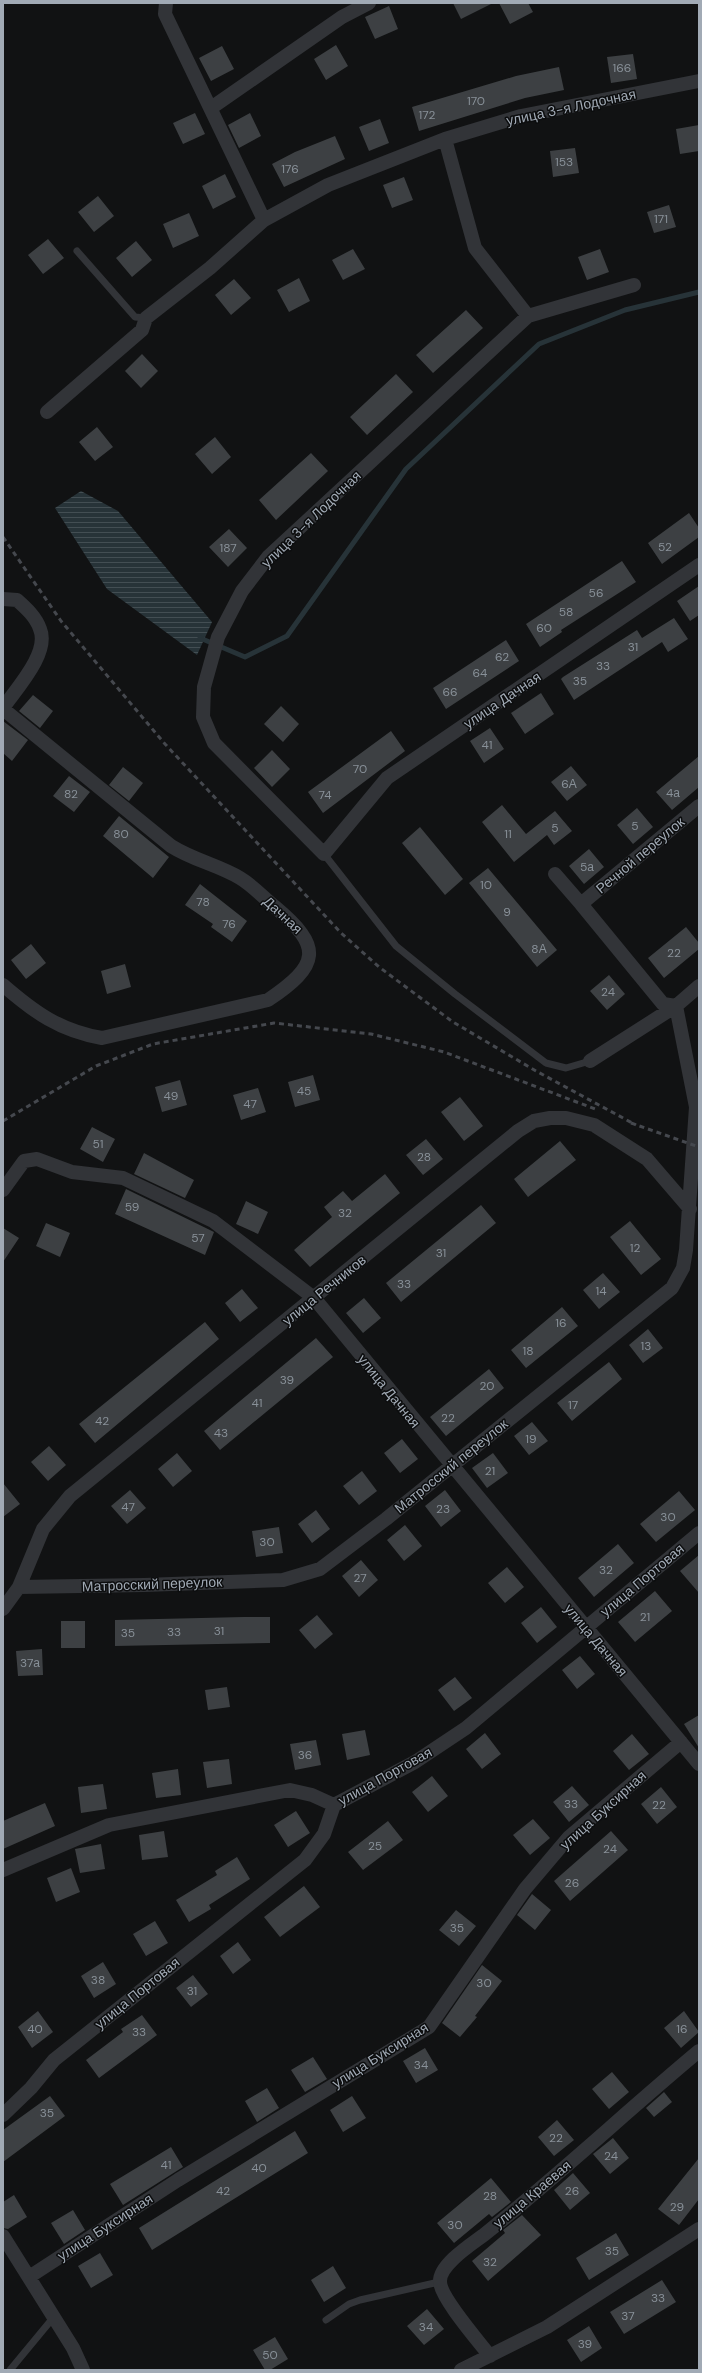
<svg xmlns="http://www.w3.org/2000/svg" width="702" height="2373" font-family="'DM Sans',sans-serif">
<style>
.water{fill:url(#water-rules)}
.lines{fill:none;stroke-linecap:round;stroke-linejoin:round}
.stream{stroke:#273338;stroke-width:5}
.building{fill:#3d4043}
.service{stroke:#323438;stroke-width:7}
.minor{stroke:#323438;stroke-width:14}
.rail{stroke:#45484e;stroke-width:3;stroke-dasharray:5 4;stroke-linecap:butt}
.labels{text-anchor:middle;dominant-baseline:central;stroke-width:3;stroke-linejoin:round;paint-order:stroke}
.number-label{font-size:12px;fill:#889098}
.street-label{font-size:14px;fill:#a1aab5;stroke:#0c0d0e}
</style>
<defs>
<pattern id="water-rules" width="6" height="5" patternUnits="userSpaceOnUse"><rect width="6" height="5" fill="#273338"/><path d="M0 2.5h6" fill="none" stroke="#434e53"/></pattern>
</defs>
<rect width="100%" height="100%" fill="#111213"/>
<path class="water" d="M81,491L118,511L212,622L197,655L107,589L55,508Z"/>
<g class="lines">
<path class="stream" d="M200,638L245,657L287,636L406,469L539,344L625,310L699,292"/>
</g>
<path class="building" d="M453,3H493L461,19Z
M499,3H528L533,12L510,24Z
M389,6L398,29L375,39L365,17Z
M336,45L348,66L326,80L314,59Z
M222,46L234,69L211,81L199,58Z
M633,54L637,79L611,83L607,57Z
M559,67L564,90L525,98L419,131L412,107L516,76Z
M195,113L205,134L183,144L173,123Z
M250,113L261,136L239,148L228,125Z
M380,119L389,143L369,151L359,127Z
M699,125V151L680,154L676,129Z
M335,136L345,159L284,187L272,164L295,152Z
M575,148L579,173L553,177L550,151Z
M225,174L236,197L213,209L202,186Z
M404,177L413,200L392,208L383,185Z
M98,196L114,216L94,232L78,212Z
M669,205L676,227L654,233L647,212Z
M189,213L199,236L173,248L163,224Z
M48,239L64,258L43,274L28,255Z
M136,241L152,260L132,277L116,258Z
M353,249L365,269L343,280L332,260Z
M600,249L609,272L587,280L578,257Z
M299,278L310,301L289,312L277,290Z
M234,279L251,298L231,315L215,295Z
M466,310L483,328L433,373L416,355Z
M142,354L158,371L141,388L125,371Z
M396,374L413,392L367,435L350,417Z
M97,427L113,447L95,461L79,442Z
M215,437L231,457L212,474L195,454Z
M311,453L328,471L276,520L259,500Z
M689,513L699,528V537L662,564L648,543Z
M229,529L247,548L228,567L209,547Z
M622,561L636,582L561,630L562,632L540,647L526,624Z
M699,586V615L690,621L677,601Z
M674,618L688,639L668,652L662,642L574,700L561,679L563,677L637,630L642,638Z
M506,640L519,661L446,709L433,688Z
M541,693L554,714L525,734L511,713Z
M33,695L53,711L40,728L19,711Z
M281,706L299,724L283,742L264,724Z
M3,721L28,740L12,761L3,753Z
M490,728L504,749L484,763L470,741Z
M391,731L405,751L323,813L308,792Z
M272,750L290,769L272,787L254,768Z
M699,756V787L672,810L656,792Z
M571,766L587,785L567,801L551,782Z
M123,767L143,783L129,801L109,785Z
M69,776L90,792L74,812L53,796Z
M502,805L526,834L555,811L572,831L554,845L547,835L514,862L482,822Z
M637,808L653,827L633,844L617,825Z
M119,816L169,857L153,878L103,836Z
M420,827L463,879L445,895L402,843Z
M589,849L604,867L584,884L569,866Z
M488,868L557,950L537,967L469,883Z
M200,884L247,921L232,942L211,927L213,924L185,905Z
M686,927L699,943V949L664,978L648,958Z
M31,944L46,963L26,979L11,960Z
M125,964L131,987L107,994L101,971Z
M609,975L625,994L607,1010L590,991Z
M313,1075L320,1100L295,1107L288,1082Z
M180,1080L187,1105L162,1112L155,1087Z
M258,1088L266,1112L241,1120L233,1095Z
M460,1097L483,1126L464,1141L441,1112Z
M92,1127L115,1139L103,1162L80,1149Z
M426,1139L443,1159L423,1175L406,1155Z
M560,1141L576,1160L528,1197L514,1179Z
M144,1153L194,1180L185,1198L134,1174Z
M385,1174L400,1193L310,1267L294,1250L332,1217L324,1207L343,1191L352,1201Z
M126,1189L214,1232L205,1255L115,1214Z
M246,1201L268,1212L258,1234L236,1224Z
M481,1205L496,1223L401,1302L386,1283Z
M630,1221L661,1259L641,1275L610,1237Z
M46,1223L70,1233L60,1257L36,1246Z
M3,1228L19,1238L3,1262Z
M603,1273L620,1292L599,1309L583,1290Z
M242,1289L258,1308L240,1322L225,1303Z
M364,1298L381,1318L363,1333L346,1313Z
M562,1307L578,1326L526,1368L511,1350Z
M205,1322L219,1339L95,1443L79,1424Z
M648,1329L663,1348L643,1363L629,1345Z
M316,1338L333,1357L220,1450L204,1431Z
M609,1362L622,1379L572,1421L557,1403Z
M489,1369L504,1388L446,1436L430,1417Z
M532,1422L548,1441L529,1455L514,1436Z
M402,1439L418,1459L400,1473L384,1453Z
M49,1446L66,1465L48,1481L31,1462Z
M177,1453L192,1471L173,1487L158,1469Z
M493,1453L508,1473L487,1488L472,1468Z
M362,1471L377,1491L359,1505L343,1486Z
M3,1483L20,1504L3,1517Z
M130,1490L146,1508L127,1524L111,1506Z
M445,1490L461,1511L441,1527L425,1506Z
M679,1491L695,1510L656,1542L640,1524Z
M316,1510L330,1529L312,1543L298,1524Z
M405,1525L422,1546L404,1561L387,1540Z
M279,1527L283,1553L256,1557L252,1531Z
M618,1544L634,1563L594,1597L578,1578Z
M699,1555V1593L680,1571Z
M361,1560L378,1580L359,1597L342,1576Z
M507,1567L524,1587L505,1603L488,1583Z
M655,1591L672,1611L635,1642L618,1622Z
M541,1607L557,1627L537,1643L521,1623Z
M317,1615L333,1634L315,1649L299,1630Z
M244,1617H270V1643L115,1646V1620Z
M61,1621H85V1648H61Z
M42,1649L43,1675L18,1676L16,1651Z
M580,1656L595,1674L577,1689L562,1670Z
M455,1677L472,1698L454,1711L438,1690Z
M227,1687L230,1707L208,1710L205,1690Z
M699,1715V1748L684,1724Z
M365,1730L370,1755L347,1760L342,1734Z
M485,1733L501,1754L482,1769L466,1749Z
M632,1734L649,1754L629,1770L613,1751Z
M316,1740L321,1765L295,1770L290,1744Z
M229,1759L232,1784L207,1788L203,1762Z
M178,1769L181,1795L156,1798L152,1773Z
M432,1776L448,1796L428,1812L412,1792Z
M103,1784L107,1809L81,1813L78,1787Z
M572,1786L589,1805L569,1822L553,1802Z
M661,1787L677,1807L657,1824L641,1804Z
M45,1803L55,1826L3,1849V1821Z
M296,1811L310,1833L288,1847L274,1825Z
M533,1819L550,1838L530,1855L513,1835Z
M388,1821L403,1840L363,1870L348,1852Z
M164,1831L168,1857L142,1860L139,1835Z
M611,1831L628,1850L570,1901L554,1881Z
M101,1844L105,1869L80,1873L75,1849Z
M237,1857L250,1879L209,1905L211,1909L189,1922L176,1900L217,1875L215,1871Z
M71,1868L80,1892L56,1902L47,1878Z
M304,1886L320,1907L280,1937L264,1917Z
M532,1894L551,1910L535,1930L517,1915Z
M456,1910L476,1926L459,1946L439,1930Z
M155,1921L168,1943L146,1956L133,1934Z
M238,1942L251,1960L233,1974L220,1956Z
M103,1962L116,1984L94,1998L81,1976Z
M482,1965L502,1981L475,2016L477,2017L460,2037L442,2023Z
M193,1975L208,1994L191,2007L176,1988Z
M38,2011L53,2032L32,2048L18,2027Z
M684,2011L699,2032L681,2048L664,2028Z
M142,2015L157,2035L99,2078L86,2060L123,2032L121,2029Z
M425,2048L438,2070L416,2083L403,2061Z
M313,2057L327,2079L305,2092L291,2070Z
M612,2072L629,2092L609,2109L592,2089Z
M267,2088L279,2108L257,2122L245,2101Z
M664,2092L672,2102L654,2117L646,2108Z
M50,2096L65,2116L3,2162V2130Z
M352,2096L366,2118L343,2132L330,2110Z
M557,2120L574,2140L554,2156L538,2137Z
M295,2131L308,2153L152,2250L139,2228Z
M613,2138L629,2158L610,2174L593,2154Z
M171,2147L183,2167L123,2205L110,2184Z
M699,2158V2199L679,2225L658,2209Z
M573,2173L590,2193L570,2210L554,2190Z
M491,2178L511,2202L492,2217L489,2214L454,2243L437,2223Z
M14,2195L27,2217L8,2229L3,2228V2202Z
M73,2210L85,2230L64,2244L51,2223Z
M522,2215L541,2235L488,2281L472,2261L505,2233L503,2230Z
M616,2233L629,2255L589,2280L576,2258Z
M100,2253L113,2275L91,2288L78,2266Z
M333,2266L346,2288L324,2302L311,2280Z
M662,2280L676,2302L624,2334L610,2312Z
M427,2309L444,2329L424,2345L407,2326Z
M589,2326L602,2348L581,2362L567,2340Z
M275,2337L288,2359L270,2370H265L253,2350Z"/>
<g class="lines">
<path class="service" d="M77,251L135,317L146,318
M324,854L396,946L455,994L546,1063L566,1068L590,1061
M326,2320L349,2304L360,2300L439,2282
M10,2370L53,2318"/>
<path class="minor" d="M166,3L165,14L264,220
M211,108L342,17L369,3
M445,139L475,248L528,316
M634,285L528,316L268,557L242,591L218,637L204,687L203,717L214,743L324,854L387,778L699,565
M47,412L142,330L146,318L210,268L264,220L328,185L445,139L521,116L699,81
M3,599L17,600C26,608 36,617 40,629C50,653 16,689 3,708
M3,709L171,846C193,860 218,865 240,878C252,885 264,898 275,907C323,947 320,965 268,1000L102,1038C60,1031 34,1012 3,985
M555,874L581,904
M676,1006L663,1004L581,904L699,806
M590,1061L676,1006
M3,1190L24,1161L37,1159L72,1172L123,1178L213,1221L314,1298L699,1764
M19,1587L144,1585L283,1580L320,1569L386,1519L672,1288L683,1268L686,1250L696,1107L676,1006L699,986
M3,1609L19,1587L43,1529L70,1496L518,1131L534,1121L550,1118H566L594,1125L647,1159L690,1209
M3,1870L109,1825L290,1790L312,1795L334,1805
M3,2115L31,2088L54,2060L305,1860L324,1834L334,1805L415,1762L466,1728L699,1533
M3,2236L73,2348L83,2370
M29,2277L178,2180L429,2027L525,1889L569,1837L681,1742
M490,2356C480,2343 439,2296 440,2281C440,2264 472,2244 485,2234C558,2176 627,2111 699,2051
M461,2370L547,2327L699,2229"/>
<path class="rail" d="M3,537L61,621L165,744L341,933L379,967L453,1022L536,1071L636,1125
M3,1121L96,1066L153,1044L274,1023L371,1034L444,1052L598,1110
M631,1123L699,1147"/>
</g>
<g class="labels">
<g class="number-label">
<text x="622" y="68">166</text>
<text x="476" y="101">170</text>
<text x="427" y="115">172</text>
<text x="564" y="162">153</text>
<text x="290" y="169">176</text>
<text x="661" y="219">171</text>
<text x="665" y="547">52</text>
<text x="228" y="548">187</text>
<text x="596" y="593">56</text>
<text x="566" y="612">58</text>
<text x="544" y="628">60</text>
<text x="633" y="647">31</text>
<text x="502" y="657">62</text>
<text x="603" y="666">33</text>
<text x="480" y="673">64</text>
<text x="580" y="681">35</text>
<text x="450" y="692">66</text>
<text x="487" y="745">41</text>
<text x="360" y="769">70</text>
<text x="569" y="784">6А</text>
<text x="673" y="793">4а</text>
<text x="71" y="794">82</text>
<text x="325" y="795">74</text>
<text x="635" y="826">5</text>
<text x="555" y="828">5</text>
<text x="121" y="834">80</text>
<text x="508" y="834">11</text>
<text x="587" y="867">5а</text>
<text x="486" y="885">10</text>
<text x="203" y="902">78</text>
<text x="507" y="912">9</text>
<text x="229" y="924">76</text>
<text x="539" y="949">8А</text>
<text x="674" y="953">22</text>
<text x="608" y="992">24</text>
<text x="304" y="1091">45</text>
<text x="171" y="1096">49</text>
<text x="250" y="1104">47</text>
<text x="98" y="1144">51</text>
<text x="424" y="1157">28</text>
<text x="132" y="1207">59</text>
<text x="345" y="1213">32</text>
<text x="198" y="1238">57</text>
<text x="635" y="1248">12</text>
<text x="441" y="1253">31</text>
<text x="404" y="1284">33</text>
<text x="601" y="1291">14</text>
<text x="561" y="1323">16</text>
<text x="646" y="1346">13</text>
<text x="528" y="1351">18</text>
<text x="287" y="1380">39</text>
<text x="487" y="1386">20</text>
<text x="257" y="1403">41</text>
<text x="573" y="1405">17</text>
<text x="448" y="1418">22</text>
<text x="102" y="1421">42</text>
<text x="221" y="1433">43</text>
<text x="531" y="1439">19</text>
<text x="490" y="1471">21</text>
<text x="128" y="1507">47</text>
<text x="443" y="1509">23</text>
<text x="668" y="1517">30</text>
<text x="267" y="1542">30</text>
<text x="606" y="1570">32</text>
<text x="360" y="1578">27</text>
<text x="645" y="1617">21</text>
<text x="219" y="1631">31</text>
<text x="174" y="1632">33</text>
<text x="128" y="1633">35</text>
<text x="30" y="1663">37а</text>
<text x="305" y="1755">36</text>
<text x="571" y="1804">33</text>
<text x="659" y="1805">22</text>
<text x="375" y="1846">25</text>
<text x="610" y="1849">24</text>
<text x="572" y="1883">26</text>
<text x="457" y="1928">35</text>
<text x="98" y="1980">38</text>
<text x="484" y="1983">30</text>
<text x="192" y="1991">31</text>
<text x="35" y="2029">40</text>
<text x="682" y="2029">16</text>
<text x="139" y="2032">33</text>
<text x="421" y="2065">34</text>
<text x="47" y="2113">35</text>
<text x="556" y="2138">22</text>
<text x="611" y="2156">24</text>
<text x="166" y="2165">41</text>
<text x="259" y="2168">40</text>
<text x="223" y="2191">42</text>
<text x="572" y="2191">26</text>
<text x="490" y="2196">28</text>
<text x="677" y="2207">29</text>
<text x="455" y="2225">30</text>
<text x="612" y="2251">35</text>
<text x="490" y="2262">32</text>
<text x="658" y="2298">33</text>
<text x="628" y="2316">37</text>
<text x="426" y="2327">34</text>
<text x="585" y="2344">39</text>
<text x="270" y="2355">50</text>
</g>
<g class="street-label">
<text transform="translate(571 107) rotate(-12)">улица 3-я Лодочная</text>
<text transform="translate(311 519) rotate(-44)">улица 3-я Лодочная</text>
<text transform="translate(502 700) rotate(-34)">улица Дачная</text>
<text transform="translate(640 855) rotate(-40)">Речной переулок</text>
<text transform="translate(283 915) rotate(43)">Дачная</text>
<text transform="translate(324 1290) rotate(-39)">улица Речников</text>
<text transform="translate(389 1391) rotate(51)">улица Дачная</text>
<text transform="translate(451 1466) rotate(-39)">Матросский переулок</text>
<text transform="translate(642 1580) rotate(-40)">улица Портовая</text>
<text transform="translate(152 1584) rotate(-2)">Матросский переулок</text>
<text transform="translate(596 1640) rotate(50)">улица Дачная</text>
<text transform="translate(385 1776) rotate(-29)">улица Портовая</text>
<text transform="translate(603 1810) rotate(-42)">улица Буксирная</text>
<text transform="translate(137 1993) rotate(-39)">улица Портовая</text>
<text transform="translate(380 2055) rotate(-32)">улица Буксирная</text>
<text transform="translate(532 2194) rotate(-40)">улица Краевая</text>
<text transform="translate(105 2227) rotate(-33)">улица Буксирная</text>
</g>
</g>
<rect width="702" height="2373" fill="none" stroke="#a1aab5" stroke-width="8"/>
</svg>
